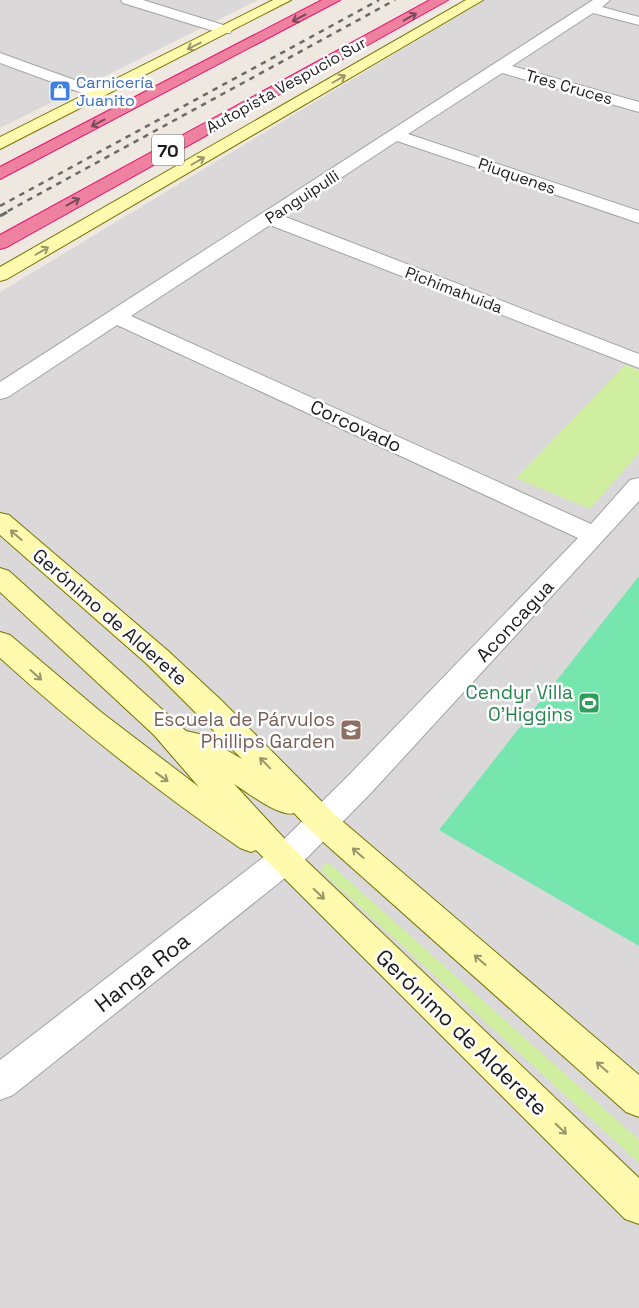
<svg xmlns="http://www.w3.org/2000/svg" width="639" height="1308" font-family="'Space Grotesk',sans-serif">
<style>
.residential{fill:#dad8d9}
.grass{fill:#cfeea0}
.pitch{fill:#76e5ae}
.lines{fill:none;stroke-linecap:round;stroke-linejoin:round}
.street-casing{stroke:#a3a3a3;stroke-width:2}
.secondary-casing{stroke:#757500;stroke-width:2}
.highway-casing{stroke:#e51472;stroke-width:2}
.street{fill:#fff;fill-rule:evenodd}
.secondary{fill:#fffaad;fill-rule:evenodd}
.highway{fill:#ee80a0;fill-rule:evenodd}
.rail-far1{stroke:#6a6a6a;stroke-width:2.5;stroke-dasharray:5.5 5.5;stroke-linecap:butt}
.rail{stroke:#6a6a6a;stroke-width:3;stroke-dasharray:8 8;stroke-linecap:butt}
.oneway{stroke:#7a4957}
.oneway2{stroke:#99966c}
.labels{text-anchor:middle;dominant-baseline:central;stroke-width:5;stroke-linejoin:round;paint-order:stroke}
.far-shop-label{font-size:16px;fill:#366cbe;stroke:#fff;text-anchor:start}
.far-street-label{font-size:16px;fill:#1c1c1c;stroke:#fff}
.shield{fill:#fff;stroke:#606060;stroke-width:1}
.shield-label{font-size:18px;font-weight:bold;fill:#1c1c1c}
.street-label{font-size:19px;fill:#1c1c1c;stroke:#fff}
.leisure-label{font-size:19px;fill:#27864d;stroke:#fff;text-anchor:end}
.education-label{font-size:19px;fill:#785e54;stroke:#fff;text-anchor:end}
.near-street-label{font-size:22px;fill:#1c1c1c;stroke:#fff}
</style>
<rect width="100%" height="100%" fill="#eee8e0"/>
<path class="residential" d="M0,0H258L0,128Z
M484,0H639V1308H0V292Z"/>
<path class="grass" d="M625,365L639,370V453L590,509L516,478Z
M326,863L330,864L639,1140V1163L322,872L321,869Z"/>
<path class="pitch" d="M639,576V946L439,830Z"/>
<g class="lines">
<g class="street-casing">
<path id="street" d="M121,0H143L230,27L232,30L230,33H220L123,3Z
M593,0H610L602,7L639,17V25L593,13L512,66L639,102V112L502,73L408,134L639,211V223L397,141L283,216L639,354V368L270,225L131,316L591,524L630,480L639,478V501L370,794L295,870L13,1095L0,1100V1060L273,850L348,776L578,538L117,325L8,397L0,399V382Z
M0,53L105,91L107,94L99,99L93,97L0,63Z"/>
</g>
<g class="secondary-casing">
<path id="secondary" d="M273,0H291L0,149V137Z
M466,0H483L7,279L0,281V267Z
M0,513L9,515L167,650L221,700L334,814L639,1075V1117L626,1112L312,832L294,813C280,818 247,792 234,784L295,850L639,1178V1224L625,1219L256,850L251,852L240,848C156,790 76,727 0,658V632L10,635L101,712L199,787L154,735L0,592V568L9,571L186,731L199,734L242,759L147,664L0,535Z"/>
</g>
<g class="highway-casing">
<path id="highway" d="M322,0H340L0,179V167Z
M430,0H448L7,247L0,249V235Z"/>
</g>
<use href="#street" class="street"/>
<use href="#secondary" class="secondary"/>
<use href="#highway" class="highway"/>
<path class="rail-far1" d="M0,206L379,0
M8,211L395,0"/>
<path class="rail" d="M0,216L11,210"/>
</g>
<defs><path id="oneway-shaft" d="M-6 0H5M1.5-3L5.5 0L1.5 3" fill="none" stroke-width="1.6" stroke-linecap="round" stroke-linejoin="round" transform="scale(1.25)"/></defs>
<g class="oneway">
<use href="#oneway-shaft" transform="translate(410 17) rotate(-29)"/>
<use href="#oneway-shaft" transform="translate(299 18) rotate(152)"/>
<use href="#oneway-shaft" transform="translate(98 123) rotate(152)"/>
<use href="#oneway-shaft" transform="translate(73 202) rotate(-29)"/>
</g>
<g class="oneway2">
<use href="#oneway-shaft" transform="translate(194 46) rotate(153)"/>
<use href="#oneway-shaft" transform="translate(339 79) rotate(-30)"/>
<use href="#oneway-shaft" transform="translate(198 161) rotate(-30)"/>
<use href="#oneway-shaft" transform="translate(42 251) rotate(-30)"/>
<use href="#oneway-shaft" transform="translate(16 535) rotate(-139)"/>
<use href="#oneway-shaft" transform="translate(36 675) rotate(42)"/>
<use href="#oneway-shaft" transform="translate(265 763) rotate(-134)"/>
<use href="#oneway-shaft" transform="translate(162 777) rotate(36)"/>
<use href="#oneway-shaft" transform="translate(358 853) rotate(-139)"/>
<use href="#oneway-shaft" transform="translate(319 894) rotate(44)"/>
<use href="#oneway-shaft" transform="translate(480 960) rotate(-139)"/>
<use href="#oneway-shaft" transform="translate(602 1067) rotate(-139)"/>
<use href="#oneway-shaft" transform="translate(561 1129) rotate(44)"/>
</g>
<defs>
<g id="shop-square" transform="scale(1.125)"><rect x="-9" y="-9" width="18" height="18" rx="4" fill="#3f7fe0" stroke="#fff"/><path d="M-5-2.5h2.3a2.7 3.5 0 0 1 5.4 0H5L5.5 6h-11ZM-1.5-2.5h3a1.5 2.3 0 0 0-3 0Z" fill="#fff"/></g>
<g id="stadium-square" transform="scale(1.125)"><rect x="-9" y="-9" width="18" height="18" rx="4" fill="#2e9e5b" stroke="#fff"/><path d="M0-5a6.5 5 0 1 0 0 10a6.5 5 0 1 0 0-10ZM-3.5-1.8h7v3.6h-7Z" fill="#fff"/></g>
<g id="school-square" transform="scale(1.125)"><rect x="-9" y="-9" width="18" height="18" rx="4" fill="#8d6e63" stroke="#fff"/><path d="M0-5L7-2L0 1L-7-2ZM-4 1L0 2.5L4 1V4Q0 6-4 4Z" fill="#fff"/></g>
</defs>
<g fill-rule="evenodd">
<use href="#shop-square" x="60" y="91"/>
<use href="#stadium-square" x="589" y="703"/>
<use href="#school-square" x="351" y="730"/>
</g>
<g class="labels">
<g class="far-shop-label">
<text x="76" y="82">Carnicería<tspan x="76" dy="18">Juanito</tspan></text>
</g>
<g class="far-street-label">
<text transform="translate(286 85) rotate(-29)">Autopista Vespucio Sur</text>
<text transform="translate(569 87) rotate(16)">Tres Cruces</text>
<text transform="translate(517 176) rotate(19)">Piuquenes</text>
<text transform="translate(302 197) rotate(-33)">Panguipulli</text>
<text transform="translate(454 290) rotate(21)">Pichimahuida</text>
</g>
<rect class="shield" x="152" y="134.5" width="32" height="31" rx="4"/>
<g class="shield-label">
<text x="168" y="150">70</text>
</g>
<g class="street-label">
<text transform="translate(356 426) rotate(25)">Corcovado</text>
<text transform="translate(110 617) rotate(41)">Gerónimo de Alderete</text>
<text transform="translate(515 621) rotate(-47)">Aconcagua</text>
</g>
<g class="leisure-label">
<text x="573" y="692">Cendyr Villa<tspan x="573" dy="22">O'Higgins</tspan></text>
</g>
<g class="education-label">
<text x="335" y="719">Escuela de Párvulos<tspan x="335" dy="22">Phillips Garden</tspan></text>
</g>
<g class="near-street-label">
<text transform="translate(142 972) rotate(-38)">Hanga Roa</text>
<text transform="translate(462 1032) rotate(44)">Gerónimo de Alderete</text>
</g>
</g>
</svg>
